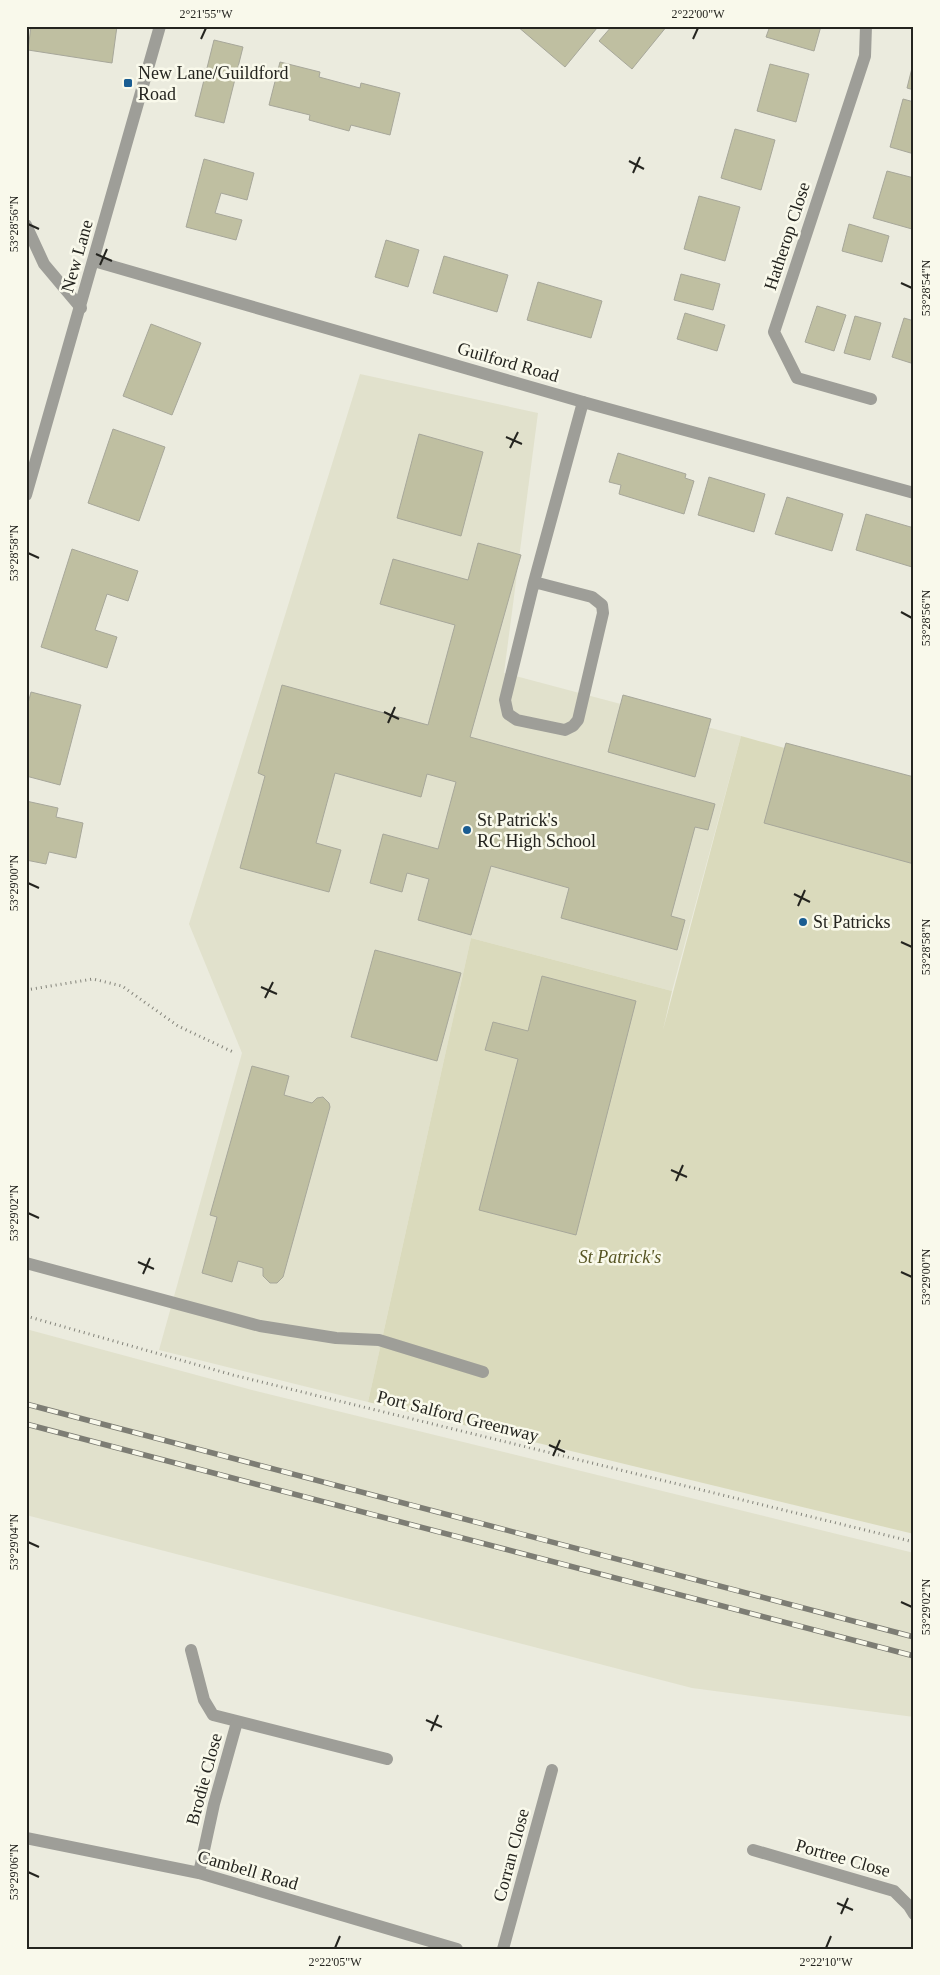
<svg xmlns="http://www.w3.org/2000/svg" width="940" height="1975" font-family="Georgia,serif">
<style>
.built{fill:#e1e1cc}
.green{fill:#dadabc}
.building{fill:#bfbfa1;stroke:#a7a79a}
.lines{fill:none;stroke-linecap:round;stroke-linejoin:round}
.path{stroke:#83837a;stroke-width:3;stroke-dasharray:1 4;stroke-linecap:butt}
.service{stroke:#9e9e98;stroke-width:12}
.minor{stroke:#9e9e98;stroke-width:12}
.tertiary{stroke:#9e9e98;stroke-width:12}
.rail-casing{stroke:#7d7d74;stroke-width:5.5}
.rail{stroke:#f9f9eb;stroke-width:4;stroke-dasharray:11;stroke-linecap:butt}
.ticks{fill:none;stroke:#24241f;stroke-width:2}
.poi-dot{fill:#1a5d92;stroke:#f9f9eb;stroke-width:2}
.labels{text-anchor:middle;dominant-baseline:central;stroke-width:5;stroke-linejoin:round;paint-order:stroke}
.poi-label{font-size:18px;fill:#24241f;stroke:#f9f9eb;text-anchor:start}
.street-label{font-size:18px;fill:#24241f;stroke:#f9f9eb}
.park-label{font-size:18px;font-style:italic;fill:#565422;stroke:#f9f9eb}
.neatline{fill:none;stroke:#24241f;stroke-width:2}
.ticks-label{font-size:12px;text-anchor:middle;fill:#24241f}
</style>
<rect width="100%" height="100%" fill="#ebebde"/>
<path class="built" d="M360,374L538,413L504,673L741,736L672,991L471,938L368,1402L159,1350L242,1053L189,924Z
M26,1329L252,1390L914,1553V1717L692,1688L26,1515Z"/>
<path class="green" d="M741,736L914,784V1534L368,1402L471,938L672,991L663,1030Z"/>
<path class="building" d="M31,26H117L112,63L28,50Z
M517,26H595L597,28L565,67Z
M612,26H667L632,69L599,41Z
M770,26H821L814,51L766,37Z
M214,40L243,47L224,123L195,116Z
M280,62L320,72L319,77L360,88L361,83L400,93L390,135L351,125L349,131L309,120L310,115L269,105Z
M770,64L809,74L796,122L757,111Z
M913,64H914V90L907,88Z
M903,99L914,102V154L890,147Z
M735,129L775,140L761,190L721,178Z
M204,159L254,173L247,200L221,193L215,213L242,220L236,240L186,227Z
M887,171L914,178V222L912,229L873,218Z
M699,196L740,207L725,261L684,249Z
M849,224L889,236L882,262L842,251Z
M386,240L419,250L408,287L375,277Z
M444,256L508,275L497,312L433,293Z
M681,274L720,284L713,310L674,300Z
M538,282L602,301L591,338L527,320Z
M817,306L846,315L834,351L805,342Z
M685,313L725,325L717,351L677,339Z
M855,316L881,323L870,360L844,353Z
M904,318L914,321V364L892,357Z
M151,324L201,343L172,415L123,396Z
M113,429L165,447L139,521L88,503Z
M419,434L483,452L461,536L397,518Z
M618,453L686,474L685,478L694,481L684,514L619,494L621,485L609,482Z
M709,477L765,494L754,532L698,515Z
M787,497L843,514L832,551L775,534Z
M866,514L914,528L912,567L856,550Z
M478,543L521,555L470,737L715,804L708,830L695,827L671,916L685,920L677,950L561,918L569,888L491,866L471,935L418,920L429,879L407,873L402,892L370,883L383,834L438,849L456,782L427,774L421,797L335,773L316,843L341,850L329,892L240,868L265,776L258,773L282,685L428,725L455,625L380,604L393,559L468,580Z
M72,549L138,571L128,601L107,594L95,630L117,637L107,668L41,647Z
M31,692L81,705L60,785L26,776V711Z
M623,695L711,719L695,777L608,752Z
M786,743L914,777V864L764,823Z
M26,801L58,808L56,817L83,823L76,858L49,852L46,864L26,860Z
M375,950L461,973L437,1061L351,1037Z
M542,976L636,1001L576,1235L479,1210L518,1059L485,1050L493,1022L528,1031Z
M252,1066L289,1076L284,1095L312,1103L317,1098L323,1097L329,1103L330,1107L283,1277L277,1283H270L263,1276V1268L238,1261L232,1282L202,1273L217,1217L210,1215Z"/>
<g class="lines">
<path class="path" d="M26,990L93,979L122,986L178,1026L233,1052
M26,1316L233,1375L914,1542"/>
<path class="service" d="M534,582L592,597L602,605L603,613L578,720L573,726L565,730L517,720L508,714L505,700L534,582L583,402
M26,1263L260,1326L336,1338L379,1340L483,1372
M191,1650L204,1700L213,1715L387,1759"/>
<path class="minor" d="M866,26L865,56L774,332L797,378L871,399
M26,225L44,264L81,308
M94,261L583,402L914,493
M26,1838L199,1873L457,1949
M753,1850L894,1891L909,1906L914,1914
M199,1873L214,1804L237,1722
M503,1949L552,1770"/>
<path class="tertiary" d="M26,495L160,26"/>
<g class="rail-casing">
<path id="rail" d="M26,1404L914,1637
M26,1424L914,1656"/>
</g>
<use href="#rail" class="rail"/>
</g>
<path class="ticks" d="M201,39L206,28M693,39L698,28M629,161L644,169M633,173L640,157M28,224L39,229M96,254L112,261M100,265L107,249M901,283L912,288M506,437L522,444M510,448L518,432M28,553L39,558M901,612L912,618M384,712L399,719M388,723L395,707M28,883L39,888M794,894L810,902M798,906L805,890M901,942L912,947M261,987L277,994M265,998L273,982M671,1170L687,1177M676,1181L683,1165M28,1213L39,1218M138,1262L154,1269M901,1272L912,1277M143,1274L150,1258M549,1445L565,1452M553,1456L560,1440M28,1542L39,1547M901,1602L912,1607M426,1720L442,1727M431,1731L438,1715M28,1872L39,1877M837,1903L853,1910M841,1914L848,1898M335,1948L340,1936M826,1948L831,1936"/>
<g class="poi-dot">
<rect x="123" y="78" width="10" height="10" rx="2.5"/>
<circle cx="467" cy="830" r="5"/>
<circle cx="803" cy="922" r="5"/>
</g>
<g class="labels">
<g class="poi-label">
<text x="138" y="73">New Lane/Guildford<tspan x="138" dy="21">Road</tspan></text>
<text x="477" y="820">St Patrick's<tspan x="477" dy="21">RC High School</tspan></text>
<text x="813" y="922">St Patricks</text>
</g>
<g class="street-label">
<text transform="translate(787 236) rotate(-72)">Hatherop Close</text>
<text transform="translate(77 256) rotate(-74)">New Lane</text>
<text transform="translate(508 362) rotate(16)">Guilford Road</text>
<text transform="translate(458 1416) rotate(14)">Port Salford Greenway</text>
<text transform="translate(204 1779) rotate(-75)">Brodie Close</text>
<text transform="translate(511 1855) rotate(-75)">Corran Close</text>
<text transform="translate(843 1858) rotate(16)">Portree Close</text>
<text transform="translate(248 1870) rotate(16)">Cambell Road</text>
</g>
<g class="park-label">
<text x="620" y="1257">St Patrick's</text>
</g>
</g>
<rect width="940" height="1975" fill="none" stroke="#f9f9eb" stroke-width="55"/>
<rect x="28" y="28" width="884" height="1920" class="neatline"/>
<g class="ticks-label">
<text x="206" y="18">2°21'55"W</text>
<text x="698" y="18">2°22'00"W</text>
<text transform="translate(14 224) rotate(-90)" y="4">53°28'56"N</text>
<text transform="translate(926 288) rotate(-90)" y="4">53°28'54"N</text>
<text transform="translate(14 553) rotate(-90)" y="4">53°28'58"N</text>
<text transform="translate(926 618) rotate(-90)" y="4">53°28'56"N</text>
<text transform="translate(14 883) rotate(-90)" y="4">53°29'00"N</text>
<text transform="translate(926 947) rotate(-90)" y="4">53°28'58"N</text>
<text transform="translate(14 1213) rotate(-90)" y="4">53°29'02"N</text>
<text transform="translate(926 1277) rotate(-90)" y="4">53°29'00"N</text>
<text transform="translate(14 1542) rotate(-90)" y="4">53°29'04"N</text>
<text transform="translate(926 1607) rotate(-90)" y="4">53°29'02"N</text>
<text transform="translate(14 1872) rotate(-90)" y="4">53°29'06"N</text>
<text x="335" y="1966">2°22'05"W</text>
<text x="826" y="1966">2°22'10"W</text>
</g>
</svg>
